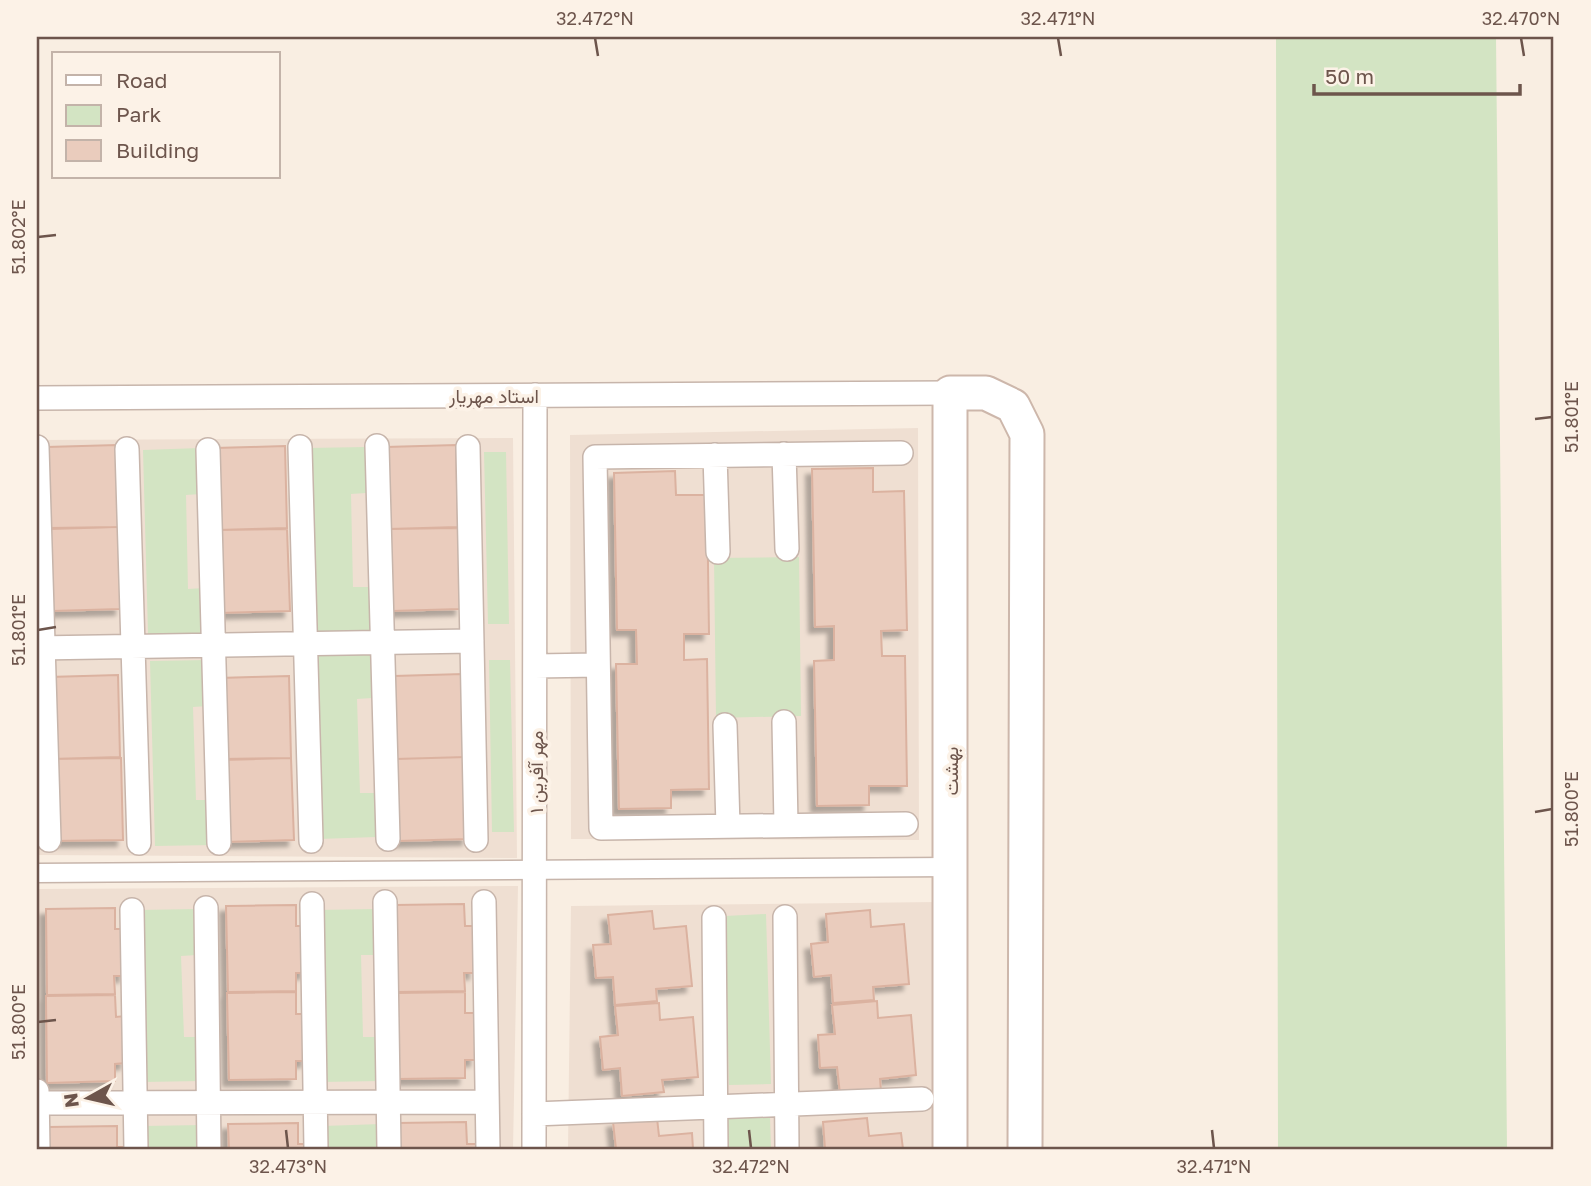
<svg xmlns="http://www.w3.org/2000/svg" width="1591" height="1186" font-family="'Golos Text',Vazirmatn,sans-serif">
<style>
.residential{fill:#efdfd2}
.green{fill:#d3e4c3}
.building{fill:#eaccbd;stroke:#dbb2a0;stroke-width:2;filter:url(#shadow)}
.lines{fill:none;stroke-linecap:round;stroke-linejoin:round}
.pedestrian-casing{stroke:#c7b5ab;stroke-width:21}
.minor-casing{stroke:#c7b5ab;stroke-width:26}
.secondary-casing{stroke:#cdb7ab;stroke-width:37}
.pedestrian{stroke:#fff;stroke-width:18}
.minor{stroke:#fff;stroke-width:23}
.secondary{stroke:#fff;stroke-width:33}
.ticks{fill:none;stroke:#6d554c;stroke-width:2.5}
.labels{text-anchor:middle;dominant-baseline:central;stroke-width:7;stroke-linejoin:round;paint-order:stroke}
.street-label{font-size:19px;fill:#6d554c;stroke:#fcf2e7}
.neatline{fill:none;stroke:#6d554c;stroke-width:2.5}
.ticks-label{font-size:18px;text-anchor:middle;fill:#6d554c}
</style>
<defs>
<filter id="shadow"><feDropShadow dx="-6" dy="6" stdDeviation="2" flood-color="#0004"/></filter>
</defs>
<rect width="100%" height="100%" fill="#f9eee2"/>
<path class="residential" d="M918,428L919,840L571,839L570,435Z
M513,438L517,858L37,855V440Z
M518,886L513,1149H37V889Z
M937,902V1149H568L571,906Z"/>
<path class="green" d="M1276,37H1496L1507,1149H1278Z
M365,447L366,493L351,494L353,587H370L371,632L313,633L308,448Z
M200,448L201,494L186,495L188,589L204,588L206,633L148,634L143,450Z
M484,452H506L509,624H488Z
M799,557L801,716L716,718L714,558Z
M371,652L372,698L357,699L360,793H375L376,837L319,839L314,654Z
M207,660L208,706L193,707L196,800H211L213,845L155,846L150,661Z
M489,660H510L514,832H492Z
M196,909L197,955L181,956L184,1037H200L201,1081L143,1082L139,910Z
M375,909L376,955H361L363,1037H379L381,1081L321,1082L317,910Z
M766,914L771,1084L729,1085L725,916Z
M770,1117L771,1149H729L728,1118Z
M381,1124V1149H324L323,1126Z
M202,1125V1149H145L144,1126Z"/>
<path class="building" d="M117,445L119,527L49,528L47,447Z
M456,445L458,527L389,529L386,447Z
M285,446L287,528L218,530L215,448Z
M873,468V492L904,491L907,630L881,631L882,656H905L907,786H869V805L817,806L814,661L834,660V626L815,627L812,469Z
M675,471L676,495H707L709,634H684V660L707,659L709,789L671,790V808L619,809L616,664H637L636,630H617L614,473Z
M119,527L121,609L52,611L49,529Z
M458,528L461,609L391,611L389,529Z
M287,529L290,611L220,613L218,530Z
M463,674L466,757L396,759L394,676Z
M118,675L120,757L51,759L49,677Z
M289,676L291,758L222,759L219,678Z
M466,757L468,839L398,841L396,759Z
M121,758L123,840L53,841L51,759Z
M291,758L294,840L224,842L222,760Z
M464,904L465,926H474L475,973H464L465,991L397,992L395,905Z
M296,905V926H306V973H296V991L228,992L226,906Z
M115,908V929H124L125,976H114L115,994L47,995L46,909Z
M870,910L871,927L904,924L909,984L873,987L874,1000L833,1003L831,975L814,977L811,944L828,942L826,914Z
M652,911L654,929L686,926L692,986L656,989L657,1001L615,1005L613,977L596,978L593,945L611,944L608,915Z
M296,992V1014H306L307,1061H296V1079L229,1080L227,993Z
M465,992V1013H475L476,1060H465V1078L397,1079L396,993Z
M115,995L116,1017L125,1016L126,1063L115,1064V1081L47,1083L46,996Z
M877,1001L878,1018L911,1015L916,1075L880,1079L881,1091L840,1094L837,1067L820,1068L818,1035L835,1034L832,1005Z
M659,1003L660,1020L693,1017L698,1077L662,1080L664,1092L622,1096L620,1068L603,1070L600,1037L618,1035L615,1006Z
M657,1118L659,1136L692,1133L693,1149H616L613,1122Z
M867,1118L869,1136L901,1133L903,1149H825L823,1122Z
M466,1122L467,1144H476V1149H398L397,1123Z
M298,1123V1144H307L308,1149H229L228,1124Z
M117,1126V1147H126V1149H48V1127Z"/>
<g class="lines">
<g class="pedestrian-casing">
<path id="pedestrian" d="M37,873L950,867"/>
</g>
<g class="minor-casing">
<path id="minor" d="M37,398L950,393
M377,446L388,839
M37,447L49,840
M300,447L311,841
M468,447L476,840
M127,449L139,843
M208,450L219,843
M901,453L595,457L601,828L906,824
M784,454L787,549
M715,455L718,552
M37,648L472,641
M535,666L598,665
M784,722L786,825
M725,725L728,826
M385,902L389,1149
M484,902L488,1149
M312,904L316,1149
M206,908L209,1149
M132,910L136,1149
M785,917L787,1149
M714,918L716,1149
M37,1091L38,1149
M37,1103L487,1102
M534,1114L922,1099
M534,1149L535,395"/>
</g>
<g class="secondary-casing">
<path id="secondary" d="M950,1149V393H986L1013,406L1027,434L1025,1149"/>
</g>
<use href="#pedestrian" class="pedestrian"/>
<use href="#minor" class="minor"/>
<use href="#secondary" class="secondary"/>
</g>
<path class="ticks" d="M595,38L598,56M1058,38L1061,56M1521,38L1524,56M38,237L56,235M1535,419L1552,417M38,630L56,627M1535,812L1552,809M38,1022L56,1020M286,1130L288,1148M749,1130L751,1148M1212,1130L1214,1148"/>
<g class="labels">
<g class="street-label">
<text x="494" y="395">استاد مهریار</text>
<text transform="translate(950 771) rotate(-90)">بهشت</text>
<text transform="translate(535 772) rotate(-90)">مهر آفرین ۱</text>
</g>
</g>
<rect width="1591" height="1186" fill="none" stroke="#fcf2e7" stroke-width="77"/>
<rect x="52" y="52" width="228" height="126" fill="#fcf2e7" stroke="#c3b3a9" stroke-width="2"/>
<rect x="66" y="75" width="35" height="10" fill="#ffffff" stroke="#c3b3a9" stroke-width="2"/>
<text x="116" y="88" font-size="21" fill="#6d554c">Road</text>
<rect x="66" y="105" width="35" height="21" fill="#d3e4c3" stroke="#c3b3a9" stroke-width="2"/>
<text x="116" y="122" font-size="21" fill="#6d554c">Park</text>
<rect x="66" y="140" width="35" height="21" fill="#eaccbd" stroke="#c3b3a9" stroke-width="2"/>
<text x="116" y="158" font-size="21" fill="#6d554c">Building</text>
<g transform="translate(88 1098) rotate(262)" stroke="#fcf2e7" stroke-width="5" paint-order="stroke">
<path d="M0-5L12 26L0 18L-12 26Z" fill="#6d554c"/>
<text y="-10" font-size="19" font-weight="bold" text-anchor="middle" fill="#6d554c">N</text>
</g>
<path d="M1314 84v10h206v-10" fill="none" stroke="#6d554c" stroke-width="3.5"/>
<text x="1325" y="84" font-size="21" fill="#6d554c" stroke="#fcf2e7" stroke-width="5" paint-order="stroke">50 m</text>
<rect x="38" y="38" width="1514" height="1110" class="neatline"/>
<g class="ticks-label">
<text x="595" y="25">32.472°N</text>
<text x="1058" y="25">32.471°N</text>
<text x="1521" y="25">32.470°N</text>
<text transform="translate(19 237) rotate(-90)" y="6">51.802°E</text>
<text transform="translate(1572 417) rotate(-90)" y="6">51.801°E</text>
<text transform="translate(19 630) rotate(-90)" y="6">51.801°E</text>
<text transform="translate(1572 809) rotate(-90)" y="6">51.800°E</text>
<text transform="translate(19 1022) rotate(-90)" y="6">51.800°E</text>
<text x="288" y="1173">32.473°N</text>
<text x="751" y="1173">32.472°N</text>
<text x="1214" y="1173">32.471°N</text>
</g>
</svg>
